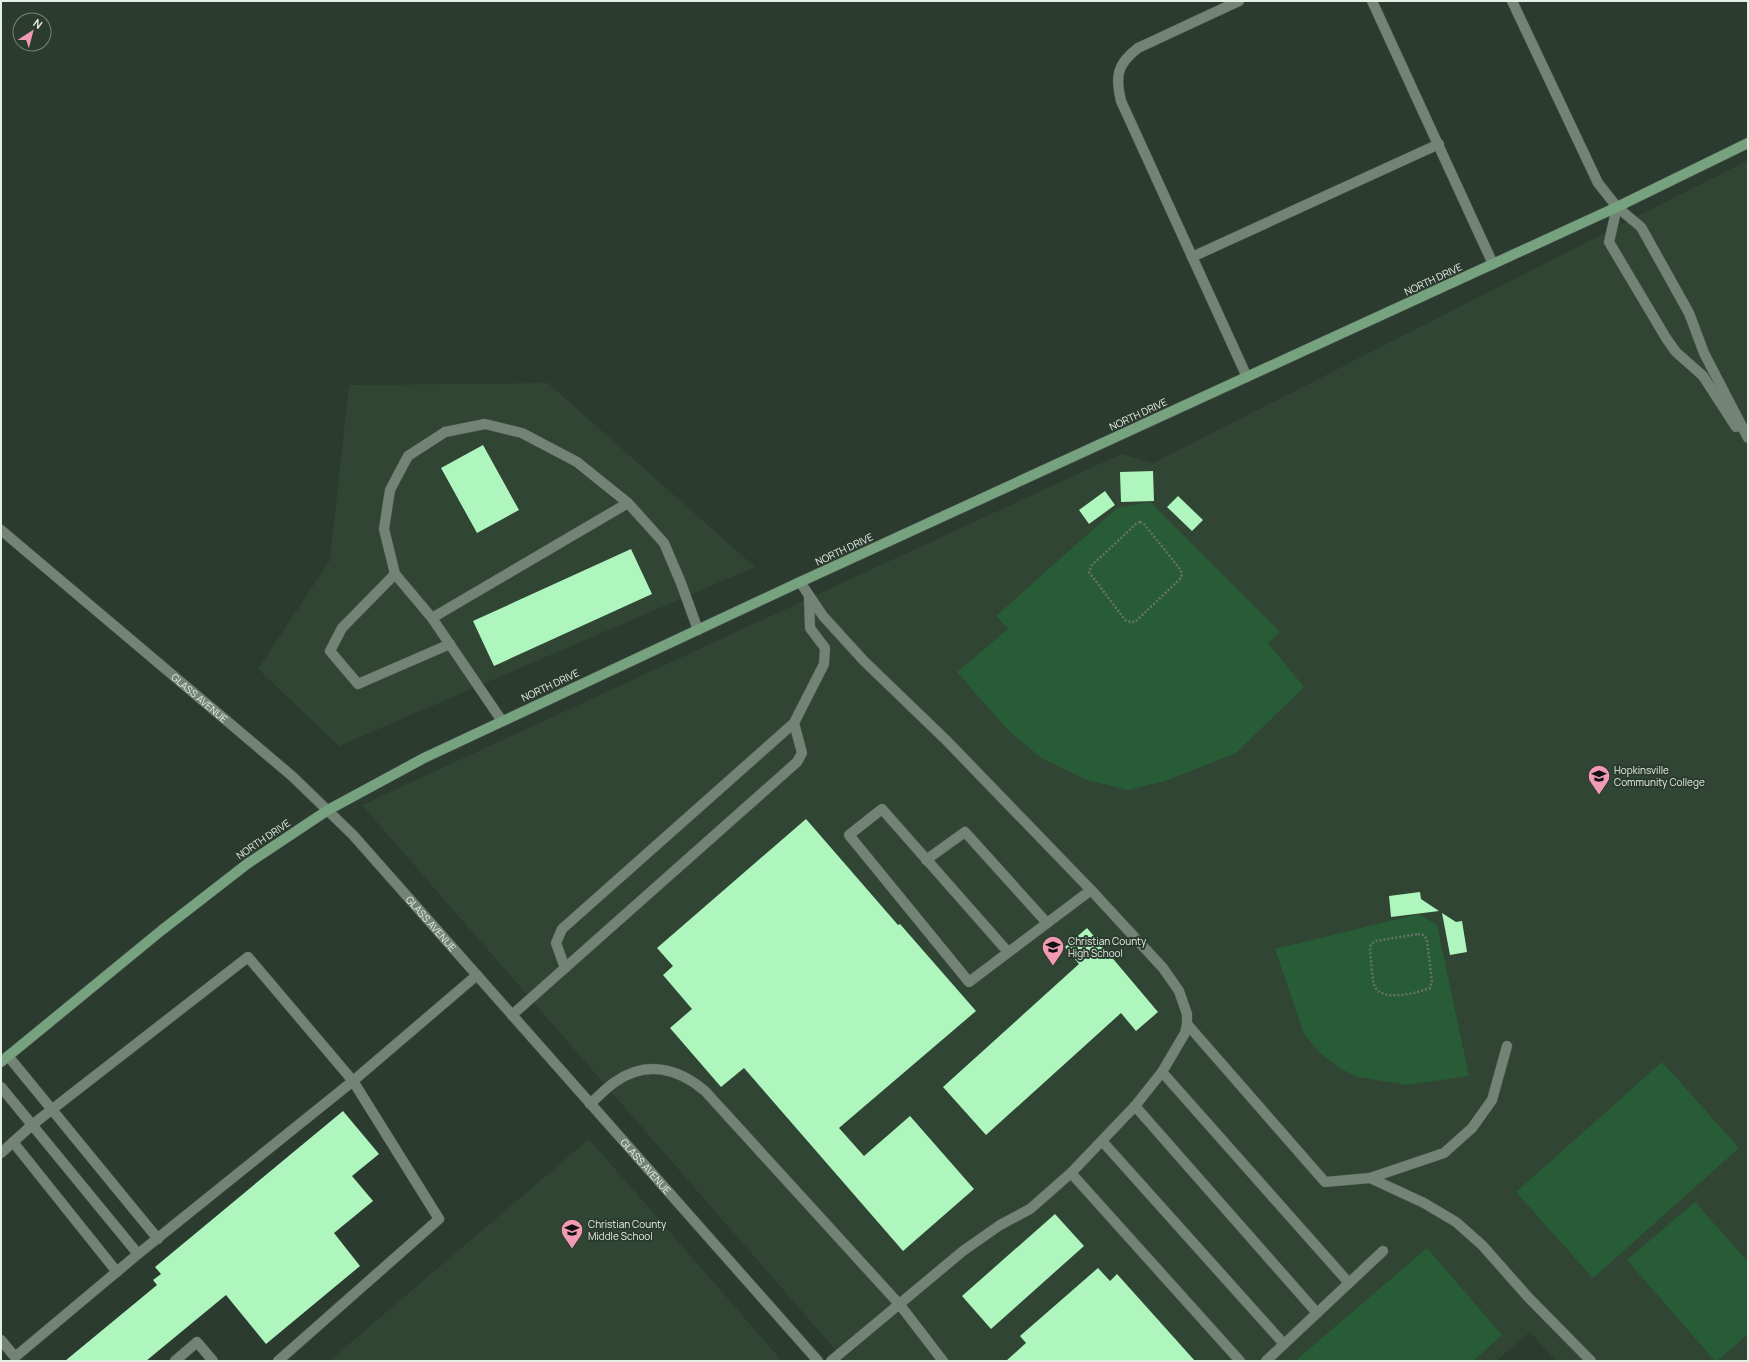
<svg xmlns="http://www.w3.org/2000/svg" width="1749" height="1362" font-family="Manrope,sans-serif">
<style>
.built{fill:#304534}
.green{fill:#285c36}
.building{fill:#aef6be}
.lines{fill:none;stroke-linecap:round;stroke-linejoin:round}
.minor-casing{stroke:#4b574d;stroke-width:11}
.major-casing{stroke:#4b574d;stroke-width:11}
.path{stroke:#667368;stroke-width:2.5;stroke-dasharray:2 2;stroke-linecap:butt}
.minor{stroke:#738476;stroke-width:10}
.major{stroke:#77a280;stroke-width:10}
.labels{text-anchor:middle;dominant-baseline:central;stroke-width:4;stroke-linejoin:round;paint-order:stroke}
.street-label{font-size:10px;fill:#e6efe7;stroke:#2c3b2f}
.poi-label{font-size:10px;fill:#e6efe7;stroke:#2c3b2f;text-anchor:start}
</style>
<rect width="100%" height="100%" fill="#2c3b2f"/>
<path class="built" d="M1748,160V1361H1556L1530,1332L1496,1361H845L362,805L1121,454L1153,463Z
M548,383L755,567L339,746L258,669L330,560L349,385Z
M589,1139L782,1361H329Z"/>
<path class="green" d="M1150,502L1280,632L1268,643L1304,687L1236,753L1165,781L1128,790L1087,780L1043,759L1007,729L957,672L1008,629L996,616L1117,508Z
M1419,914L1437,925L1469,1076L1407,1085L1358,1077L1341,1069L1321,1054L1304,1034L1275,949Z
M1662,1062L1739,1148L1593,1278L1516,1192Z
M1695,1202L1748,1262V1334L1717,1361H1715L1627,1260Z
M1427,1248L1502,1335L1473,1361H1295Z"/>
<path class="building" d="M483,445L519,510L477,533L441,468Z
M1153,471L1154,501L1121,502L1120,472Z
M1105,491L1115,505L1089,524L1079,510Z
M1178,496L1203,520L1192,531L1167,507Z
M631,549L652,594L494,666L473,621Z
M806,819L898,925L900,924L976,1011L839,1128L864,1156L910,1116L974,1189L903,1251L744,1068L721,1087L670,1028L692,1009L663,975L673,966L657,948Z
M1420,892L1421,899L1439,911L1391,917L1389,896Z
M1442,913L1456,922L1462,921L1467,952L1450,955Z
M1087,928L1158,1012L1136,1031L1121,1013L986,1135L943,1087L1079,964L1065,947Z
M343,1111L379,1154L352,1176L373,1201L334,1233L360,1266L266,1344L226,1295L146,1361H65L157,1285L153,1280L161,1274L155,1267Z
M1055,1214L1084,1246L991,1329L962,1296Z
M1098,1268L1110,1281L1117,1274L1195,1361H1006L1026,1343L1020,1336Z"/>
<g class="lines">
<g class="minor-casing">
<g id="minor">
<path d="M1239,1L1138,48C1117,64 1115,76 1121,101L1247,377"/>
<path d="M1372,1L1493,264"/>
<path d="M1512,1L1598,183L1617,207L1641,227L1689,313L1704,353L1748,438"/>
<path d="M1617,207L1609,242L1666,338L1676,352L1703,376L1736,427"/>
<path d="M1192,257L1439,144"/>
<path id="s1" d="M1,530L292,776L353,835L818,1361"/>
<path d="M395,574L342,628L330,651L358,684L450,644"/>
<path d="M800,582L823,616L864,661L946,740L1091,890L1163,968L1179,991L1187,1014V1024L1185,1033L1162,1072L1135,1106L1071,1173L1030,1209L1000,1225L963,1251L831,1361"/>
<path d="M432,618L628,503"/>
<path d="M502,721L432,618L395,574L384,529L390,490L408,456L445,432L485,424L522,433L577,462L628,503L664,543L681,583L698,630"/>
<path d="M926,860L965,832L1047,923"/>
<path d="M1008,952L882,809L849,835L969,982L1091,890"/>
<path d="M565,968L556,943L562,929L794,723L824,664L825,648L810,628L809,597"/>
<path d="M512,1015L797,762L802,753L794,723"/>
<path d="M1187,1024L1325,1182L1370,1178L1444,1153L1472,1128L1492,1100L1507,1046"/>
<path d="M8,1056L158,1239"/>
<path d="M1162,1072L1349,1283"/>
<path d="M1,1087L138,1254"/>
<path d="M590,1104C598,1097 606,1088 615,1082C646,1060 678,1068 705,1091L900,1305L943,1361"/>
<path d="M1135,1106L1317,1313"/>
<path d="M1102,1141L1284,1344"/>
<path d="M13,1142L117,1272"/>
<path d="M1,1153L32,1125L248,957L353,1081L439,1219L278,1361"/>
<path d="M1071,1173L1240,1361"/>
<path d="M1370,1178L1424,1203L1456,1222L1482,1245L1528,1297L1591,1361"/>
<path d="M1,1340L15,1357L138,1254L353,1081L477,975"/>
<path d="M175,1361L197,1342L213,1361"/>
<path d="M1266,1361L1383,1251"/>
</g>
</g>
<g class="major-casing">
<path id="major" d="M1,1062L162,930L247,864L328,810L424,758L800,582L1617,207L1748,143"/>
</g>
<path class="path" d="M1140,522L1144,524L1180,569L1182,574L1181,578L1135,622H1131L1125,620L1089,572L1092,565L1137,523Z
M1418,934L1424,935L1427,940L1432,982L1430,988C1417,993 1383,1002 1375,987C1372,982 1371,957 1370,950L1371,944L1376,941Z"/>
<use href="#minor" class="minor"/>
<use href="#major" class="major"/>
</g>
<defs>
<g id="university-pin" transform="scale(1.15)"><path d="M0 17L-7.5 6A9.5 9.5 0 1 1 7.5 6Z" fill="#f19ab4" stroke="#2c3b2f"/><path d="M0-5L7-2L0 1L-7-2ZM-4 1L0 2.5L4 1V4Q0 6-4 4Z" fill="#111"/></g>
<g id="school-pin" transform="scale(1.15)"><path d="M0 17L-7.5 6A9.5 9.5 0 1 1 7.5 6Z" fill="#f19ab4" stroke="#2c3b2f"/><path d="M0-5L7-2L0 1L-7-2ZM-4 1L0 2.5L4 1V4Q0 6-4 4Z" fill="#111"/></g>
</defs>
<g fill-rule="evenodd">
<use href="#university-pin" x="1599" y="776"/>
<use href="#school-pin" x="1053" y="947"/>
<use href="#school-pin" x="572" y="1230"/>
</g>
<g class="labels">
<g class="street-label">
<text transform="translate(1433 279) rotate(-25)">NORTH DRIVE</text>
<text transform="translate(1138 414) rotate(-25)">NORTH DRIVE</text>
<text transform="translate(844 549) rotate(-25)">NORTH DRIVE</text>
<text transform="translate(550 685) rotate(-25)">NORTH DRIVE</text>
<text stroke="none"><textPath href="#s1" startOffset="260">GLASS AVENUE</textPath></text>
<text transform="translate(263 839) rotate(-34)">NORTH DRIVE</text>
<text stroke="none"><textPath href="#s1" startOffset="584">GLASS AVENUE</textPath></text>
<text stroke="none"><textPath href="#s1" startOffset="908">GLASS AVENUE</textPath></text>
</g>
<g class="poi-label">
<text x="1614" y="770">Hopkinsville<tspan x="1614" dy="12">Community College</tspan></text>
<text x="1068" y="941">Christian County<tspan x="1068" dy="12">High School</tspan></text>
<text x="588" y="1224">Christian County<tspan x="588" dy="12">Middle School</tspan></text>
</g>
</g>
<rect width="1749" height="1362" fill="none" stroke="#e6efe7" stroke-width="4"/>
<g transform="translate(32 32) rotate(36)"><circle r="19" fill="#2c3b2f" stroke="#768379"/>
<path d="M0-3L7 15L0 10L-7 15Z" fill="#f19ab4"/>
<text y="-6" font-size="11" font-weight="bold" text-anchor="middle" fill="#e6efe7">N</text>
</g>
</svg>
